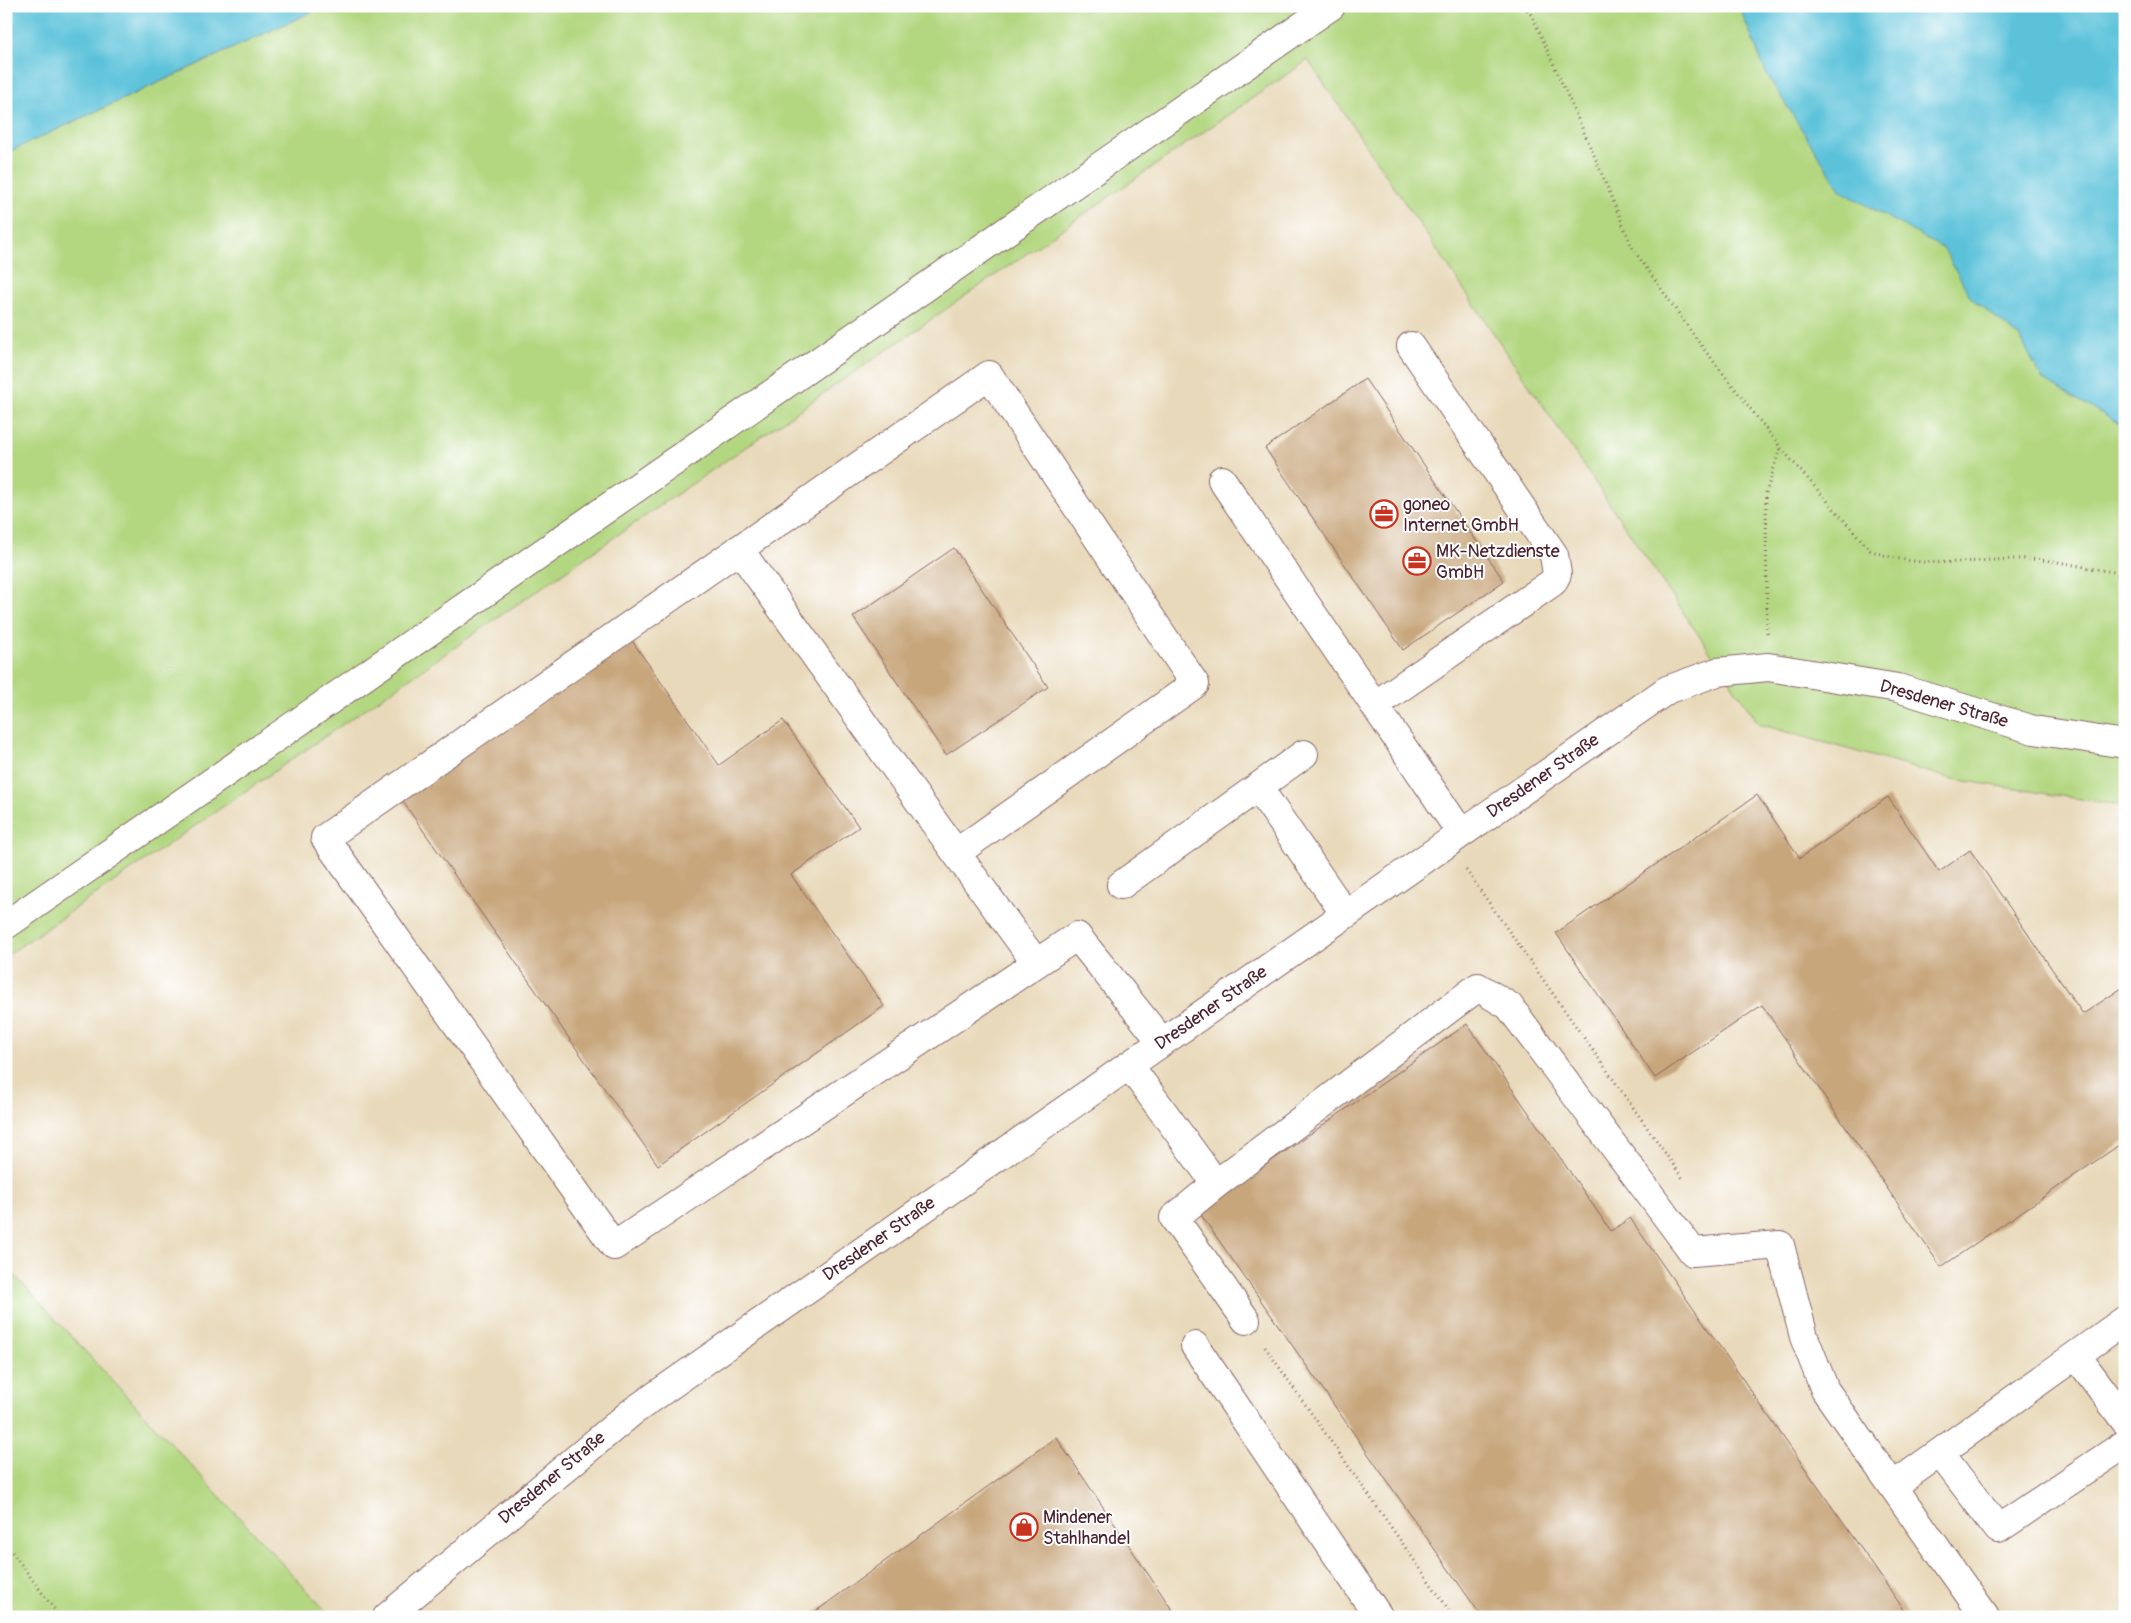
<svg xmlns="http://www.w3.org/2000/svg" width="2131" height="1623" font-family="Pangolin,sans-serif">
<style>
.built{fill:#e8d9ba}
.green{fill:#b2d780;stroke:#7e7b56}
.water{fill:#5cc2da;stroke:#537082}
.building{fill:#c7a67b}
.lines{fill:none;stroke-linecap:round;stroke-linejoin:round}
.minor-casing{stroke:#876465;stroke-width:30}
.path{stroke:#876465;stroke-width:3;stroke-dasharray:1 4;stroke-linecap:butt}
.minor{stroke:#fff;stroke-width:28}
.labels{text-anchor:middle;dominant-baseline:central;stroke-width:4;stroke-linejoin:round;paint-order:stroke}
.poi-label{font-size:18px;fill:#4a1f2b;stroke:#fff;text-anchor:start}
.street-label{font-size:18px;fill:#4a1f2b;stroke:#fff}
</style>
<rect width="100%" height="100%" fill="#fff"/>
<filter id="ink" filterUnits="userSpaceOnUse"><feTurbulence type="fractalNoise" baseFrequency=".02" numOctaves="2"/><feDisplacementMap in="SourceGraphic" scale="10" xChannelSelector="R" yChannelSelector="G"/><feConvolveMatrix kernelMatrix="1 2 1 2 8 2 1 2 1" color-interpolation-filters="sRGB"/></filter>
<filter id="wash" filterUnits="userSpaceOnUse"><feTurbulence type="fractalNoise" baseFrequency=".0096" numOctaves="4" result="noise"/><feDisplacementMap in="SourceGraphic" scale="20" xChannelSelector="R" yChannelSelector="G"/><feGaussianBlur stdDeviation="1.12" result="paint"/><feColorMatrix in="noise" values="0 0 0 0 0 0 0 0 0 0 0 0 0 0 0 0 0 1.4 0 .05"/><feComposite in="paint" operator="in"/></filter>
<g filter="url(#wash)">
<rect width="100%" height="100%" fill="#f7e5d0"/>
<path class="built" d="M1308,60L1759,724L1953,779L2125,806V1617H332L6,1266V956Z"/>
<path class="green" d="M324,6H2125V806L1953,779L1759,724L1308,60L6,956V153Z
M6,1266L316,1600L332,1617H6Z"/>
<path class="water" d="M6,6H324L6,153Z
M1739,6H2125V427L2043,380L2019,336L1971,298L1944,249L1841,191L1766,73Z"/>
<g id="blocks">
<path class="building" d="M1365,379L1504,581L1403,650L1265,448Z
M954,548L1048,687L946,755L853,617Z
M628,635L719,765L783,720L859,827L791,875L884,1006L658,1165L399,796Z
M1757,795L1800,858L1888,797L1939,872L1970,850L2083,1014L2125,986V1141L1941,1267L1762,1005L1655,1078L1556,933Z
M1467,1024L1611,1231L1630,1218L1909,1617H1482L1199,1212Z
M1056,1437L1177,1617H808Z"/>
</g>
</g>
<g filter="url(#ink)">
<use href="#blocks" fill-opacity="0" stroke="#876465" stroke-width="1"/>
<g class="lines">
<g class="minor-casing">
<path id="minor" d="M1222,480L1461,833
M739,549L956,853L1195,684L989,375L325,838L614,1246L1077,936L1162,1042
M1375,705L1553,582L1557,574L1554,555L1411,346
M1258,787L1304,754
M956,853L1036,963
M1121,885L1258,787L1345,914
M6,925L1331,6
M1129,1065L1216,1184L1478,987L1509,1006L1693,1252L1780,1245L1804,1337L1825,1390L1985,1617
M1216,1184L1174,1218L1246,1320
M1195,1346L1379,1617
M2076,1355L2125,1421
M1940,1453L1998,1529L2125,1444
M1893,1486L2125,1320
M387,1617L632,1412L1667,690L1717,672L1768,667L1898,688L2034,730L2125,744"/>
</g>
<path class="path" d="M1524,6L1532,16L1594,155L1633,249L1700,344L1781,448L1870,550C1922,572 1976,558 2029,559C2057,560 2086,568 2113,572L2125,577
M1767,633L1766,493L1780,449
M1466,870L1684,1180
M1265,1347L1454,1617
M6,1544L60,1617"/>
<use href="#minor" class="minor"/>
</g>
</g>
<defs>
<g id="office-ring" transform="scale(1.4375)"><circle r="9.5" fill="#fff" stroke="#c8321e" stroke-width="1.5"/><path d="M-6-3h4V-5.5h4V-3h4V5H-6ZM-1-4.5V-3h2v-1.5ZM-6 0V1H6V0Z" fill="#c8321e"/></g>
<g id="shop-ring" transform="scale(1.4375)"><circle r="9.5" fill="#fff" stroke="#c8321e" stroke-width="1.5"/><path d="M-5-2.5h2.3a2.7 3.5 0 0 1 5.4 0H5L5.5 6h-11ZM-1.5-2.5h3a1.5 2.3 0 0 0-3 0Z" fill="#c8321e"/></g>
</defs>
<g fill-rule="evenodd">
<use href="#office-ring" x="1384" y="514"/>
<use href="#office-ring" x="1417" y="561"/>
<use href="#shop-ring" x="1024" y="1527"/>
</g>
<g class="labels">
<g class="poi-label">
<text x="1403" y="504">goneo<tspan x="1403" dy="21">Internet GmbH</tspan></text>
<text x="1436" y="551">MK-Netzdienste<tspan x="1436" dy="21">GmbH</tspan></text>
<text x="1043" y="1517">Mindener<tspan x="1043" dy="21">Stahlhandel</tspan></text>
</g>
<g class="street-label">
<text transform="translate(1944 704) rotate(16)">Dresdener Straße</text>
<text transform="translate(1543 776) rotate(-35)">Dresdener Straße</text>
<text transform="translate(1211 1008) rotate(-35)">Dresdener Straße</text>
<text transform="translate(879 1239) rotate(-35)">Dresdener Straße</text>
<text transform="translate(552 1478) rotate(-40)">Dresdener Straße</text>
</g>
</g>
<rect width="2131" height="1623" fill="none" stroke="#fff" stroke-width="25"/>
</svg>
